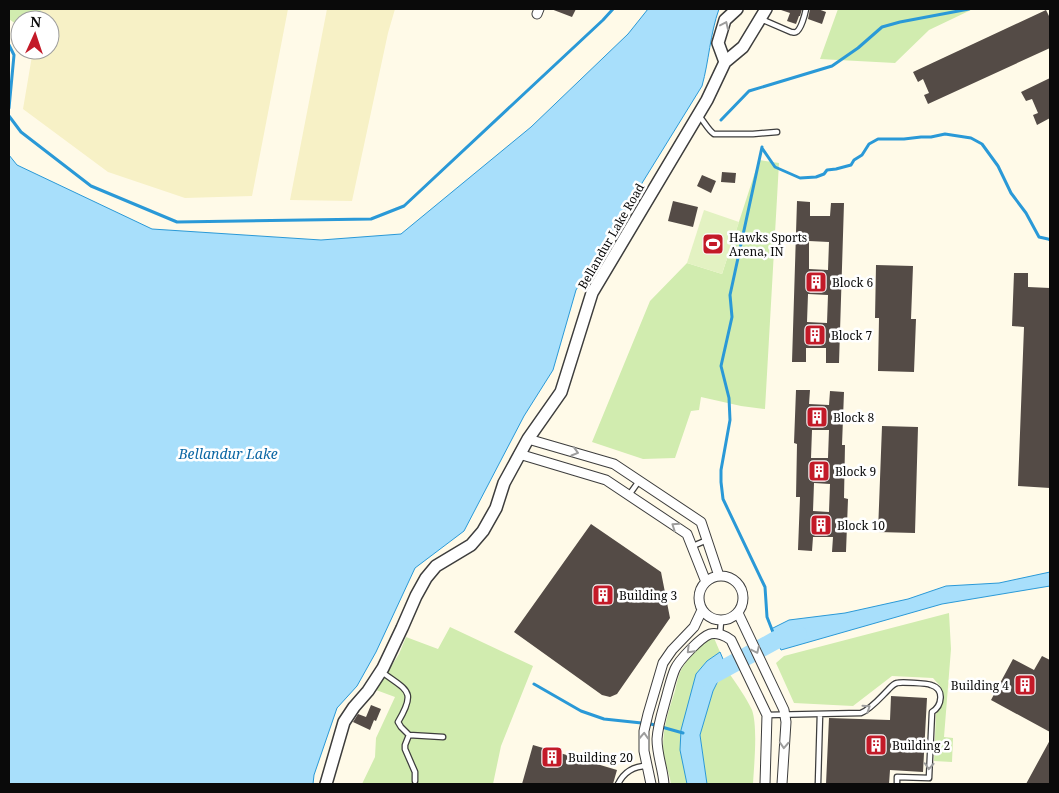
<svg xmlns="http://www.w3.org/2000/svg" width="1059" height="793" font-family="'Noto Serif',serif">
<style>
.farmland{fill:#f7f1c6}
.green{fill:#d1ecaf}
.pitch{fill:#e3f2c2}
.water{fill:#a8dffb;stroke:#2a99d7}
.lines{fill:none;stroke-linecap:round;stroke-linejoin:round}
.stream{stroke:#2a99d7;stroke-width:3}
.river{stroke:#a8dffb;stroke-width:18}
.building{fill:#544b46;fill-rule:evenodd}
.service-casing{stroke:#3d3d3d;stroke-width:7}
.minor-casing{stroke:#3d3d3d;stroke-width:11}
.tertiary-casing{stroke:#3d3d3d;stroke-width:14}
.service{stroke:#fff;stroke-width:4.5}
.minor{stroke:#fff;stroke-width:9}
.tertiary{stroke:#fff;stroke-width:11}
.oneway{stroke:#9d9d9d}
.labels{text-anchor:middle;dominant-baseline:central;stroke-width:5;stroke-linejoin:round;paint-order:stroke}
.street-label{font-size:12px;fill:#0a0a0a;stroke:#fff}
.poi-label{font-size:12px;fill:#0a0a0a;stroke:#fff;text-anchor:start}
.water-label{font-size:14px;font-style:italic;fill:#0c67a4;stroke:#fff}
</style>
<rect width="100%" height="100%" fill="#fffae8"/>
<path class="farmland" d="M41,9H288L252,196L185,198L108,172L23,109L33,50H50V20H39Z
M327,9H395L388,33L352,201L290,200Z"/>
<path class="green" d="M9,9H41L39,20H20V27L9,19Z
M838,9H973L929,30L895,63L820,59Z
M759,160L779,163L765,409L741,406L701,397L699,410L691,411L675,458L643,459L592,442L650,301L687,263L722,274Z
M949,613L951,649L944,737L953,738L952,762L934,761L936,714L941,706L943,697L940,686L933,678L892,676L853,706L794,703L776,663L784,656Z
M450,627L533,666L501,746L493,784H362L375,757L376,738L395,697L376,690L399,654L406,637L438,649Z
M714,638L720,652L707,661L696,674L691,694L687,784H671C669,771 663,760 663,747C663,728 669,709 675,691C676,685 678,678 680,672C686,660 702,641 714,638Z
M729,673C737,685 746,697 752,710C758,727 754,765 753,784H707L700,735L713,691L720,679Z"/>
<path class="pitch" d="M704,210L739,222L722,274L687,263Z"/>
<path class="water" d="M648,9H719C710,34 709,61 702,86L576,290L553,370L524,416L464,531L415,568L376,652L357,686L337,708L314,775L313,784H9V155L17,165L152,229L321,240L401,234L531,127L628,34Z
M1050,572V586L942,604L781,650L771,629L789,620L845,613L908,599L946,586L999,583Z
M720,652L729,673L719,679L713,691L700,735L707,784H687L680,750L681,730L696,674L707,661Z"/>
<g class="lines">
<path class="stream" d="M9,45L14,55L9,108
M9,116L21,132L91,186L177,222L371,219L404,206L603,20L613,9
M721,120L749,91L832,66L858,48L882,27L900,22L969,9
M762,147L730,295L732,317L721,366L729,398L730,420L721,470V482L723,499L765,587L767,617L776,640
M762,148L775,167L800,178L816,177L824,174L827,170L836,169L851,165L854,160L862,155L869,144L878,139H904L921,137H931L945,134L971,138L982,144L998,166L1011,193L1026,213L1039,237L1048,239L1050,240
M534,684L581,711L604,719L651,724L683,733"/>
<path class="river" d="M707,678L776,640L798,634"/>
</g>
<path class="building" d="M551,9H576L572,17Z
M782,9H802L800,16H799L796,24L787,21L790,13L781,10Z
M810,9H818L826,12L822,24L808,19Z
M1046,10L1050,18V48L928,104L924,95L929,93L923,79L918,82L913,72Z
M1050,78V118L1037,125L1033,115L1038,113L1032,99L1026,101L1021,92Z
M722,172L736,173L735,183L721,182Z
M702,175L716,181L711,193L697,186Z
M673,201L698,207L693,227L668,221Z
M797,201L810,202V216H830L831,203H844L839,363H826V348H806V362H792ZM809,241L829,242L828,270L809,269ZM808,294L828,295L827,323L807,322Z
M876,265L913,266L911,319H916L914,372L878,371L879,318H875Z
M1014,273H1028V287L1050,288V488L1018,486L1024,327L1012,326Z
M796,390H810L809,404L829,405L830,391L844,392L842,445H845L844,498L848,499L846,552H832L833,537H813L812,551L798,550L800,497H796L797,444L794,443ZM812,430H829L828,458H811ZM814,483L830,484L829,512L813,511Z
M882,426L918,427L915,533L878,532Z
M591,524L661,572L670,618L617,694L610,697L602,695L514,632Z
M1042,656L1050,660V732L991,700L1013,659L1034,670Z
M891,696L927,698L923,772L890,770L889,784H826L829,718L890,720Z
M371,705L381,709L376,721L374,720L370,730L353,722L358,714L366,717Z
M1050,740V784H1026Z
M533,745L617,770L613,784H522Z"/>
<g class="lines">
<g class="service-casing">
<path id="service" d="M761,19L791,32C793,32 794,33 796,32C801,30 805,14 806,9
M699,116C704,121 708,130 714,134H753L777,132
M629,495L639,481
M693,546L707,540
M720,634L721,621
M382,672C407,691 417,690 398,722L401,727L409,735L405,745V749L415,772V781
M767,715L861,713C871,709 880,698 888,690C890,688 893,684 897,683C900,682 927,683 931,685C945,689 942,706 932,712L929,778L897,777V784
M409,735L443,737
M618,784C624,772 633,766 647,766
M818,784L820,714"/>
</g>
<g class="minor-casing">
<path id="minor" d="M537,14L539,9
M528,439L614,464L701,522L719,576
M519,454L606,480L687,534L706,582
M699 598a22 22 0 1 1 44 0a22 22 0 1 1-44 0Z
M738,613L784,710L786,722L782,784
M651,784L644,751V731L648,714L663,663L672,650L694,627L702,610
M664,784C663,769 657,755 657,739C658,723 664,707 668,691C670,684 672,676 675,669C679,660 701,637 710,634C717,632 726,636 731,640L767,715L765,784"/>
</g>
<g class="tertiary-casing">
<path id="tertiary" d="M725,62L718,43L725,20L737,9
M326,784L344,722L354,707L368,691L383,668L402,628L416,596L426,578L436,566L471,545L483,531L496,508L504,483L528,439L561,392L592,293L707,100L725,62L743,47L766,9"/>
</g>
<use href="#service" class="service"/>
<use href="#minor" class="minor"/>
<use href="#tertiary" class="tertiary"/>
</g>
<defs><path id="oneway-chevron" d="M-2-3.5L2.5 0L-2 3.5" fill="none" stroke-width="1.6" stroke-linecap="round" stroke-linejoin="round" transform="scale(1.25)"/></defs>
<g class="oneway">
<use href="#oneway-chevron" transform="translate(725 25) rotate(-65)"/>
<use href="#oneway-chevron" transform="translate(575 452) rotate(16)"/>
<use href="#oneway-chevron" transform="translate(675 526) rotate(-146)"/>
<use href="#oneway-chevron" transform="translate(690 650) rotate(135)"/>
<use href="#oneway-chevron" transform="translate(756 650) rotate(65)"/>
<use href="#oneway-chevron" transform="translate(867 708) rotate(-34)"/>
<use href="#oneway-chevron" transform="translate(644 736) rotate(-87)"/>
<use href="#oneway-chevron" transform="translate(784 745) rotate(93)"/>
<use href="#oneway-chevron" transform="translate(929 766) rotate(93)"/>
</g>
<defs>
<g id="stadium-square" transform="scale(1.125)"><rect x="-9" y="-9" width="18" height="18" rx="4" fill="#c31a28" stroke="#fff"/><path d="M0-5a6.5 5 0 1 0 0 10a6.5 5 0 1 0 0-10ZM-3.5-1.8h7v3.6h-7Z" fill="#fff"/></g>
<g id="building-square" transform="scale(1.125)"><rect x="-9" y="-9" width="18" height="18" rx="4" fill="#c31a28" stroke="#fff"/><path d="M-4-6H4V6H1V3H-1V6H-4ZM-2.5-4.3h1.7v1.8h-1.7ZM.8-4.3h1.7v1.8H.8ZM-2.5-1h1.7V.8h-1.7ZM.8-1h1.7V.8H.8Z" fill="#fff"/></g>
</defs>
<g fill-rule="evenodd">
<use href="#stadium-square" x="713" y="244"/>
<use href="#building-square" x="816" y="282"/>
<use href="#building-square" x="815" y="335"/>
<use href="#building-square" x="817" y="417"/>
<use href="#building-square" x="819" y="471"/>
<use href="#building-square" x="821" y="525"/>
<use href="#building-square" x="603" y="595"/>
<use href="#building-square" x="1025" y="685"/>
<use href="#building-square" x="876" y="745"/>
<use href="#building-square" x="552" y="757"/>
</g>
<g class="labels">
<g class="street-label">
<text transform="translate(611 236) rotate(-60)">Bellandur Lake Road</text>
</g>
<g class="poi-label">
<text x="729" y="237">Hawks Sports<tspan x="729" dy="14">Arena, IN</tspan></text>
<text x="832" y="282">Block 6</text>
<text x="831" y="335">Block 7</text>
<text x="833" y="417">Block 8</text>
<text x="835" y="471">Block 9</text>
<text x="837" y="525">Block 10</text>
<text x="619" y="595">Building 3</text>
<text x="1009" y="685" text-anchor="end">Building 4</text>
<text x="892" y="745">Building 2</text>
<text x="568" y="757">Building 20</text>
</g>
<g class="water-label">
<text x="228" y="453">Bellandur Lake</text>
</g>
</g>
<rect width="1059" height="793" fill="none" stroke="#0a0a0a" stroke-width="20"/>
<g transform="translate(35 35) rotate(3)"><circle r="24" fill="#ffffff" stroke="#9d9d9d"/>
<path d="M0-4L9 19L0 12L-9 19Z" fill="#c31a28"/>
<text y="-8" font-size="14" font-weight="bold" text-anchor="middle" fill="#0a0a0a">N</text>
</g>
</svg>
